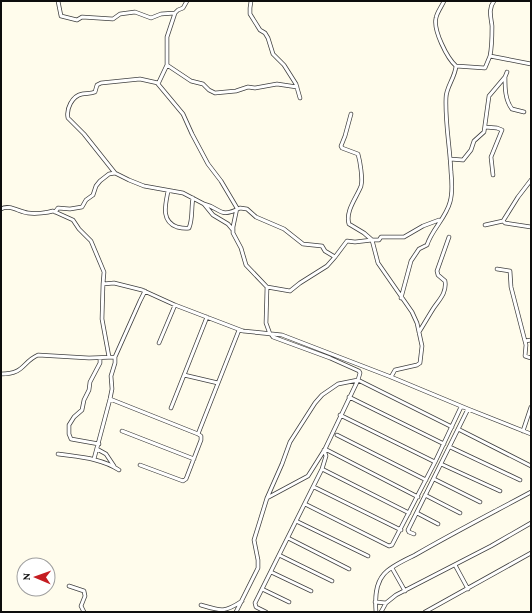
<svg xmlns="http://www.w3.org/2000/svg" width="532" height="613" font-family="'Crimson Pro',serif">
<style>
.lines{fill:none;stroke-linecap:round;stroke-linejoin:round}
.street-casing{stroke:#404040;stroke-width:4.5}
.street{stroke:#fff;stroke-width:3}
</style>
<rect width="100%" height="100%" fill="#fffcec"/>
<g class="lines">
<g class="street-casing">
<path id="street" d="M58,1L61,16L77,20L82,17L113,19L120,14L135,12L151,18L161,14L175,13
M187,1L183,8L178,10L175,13L167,37V65L158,84L183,114L192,134L208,164L221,181L237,208L233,227V233L241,248L246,265L267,287L266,323L270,334
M251,1L250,8V14L260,30L265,33L268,38L273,54L284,65L296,84L300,98
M494,1C488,9 491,17 492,26C492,36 492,47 490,56L531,64
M167,65L191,81L203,84L209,90L215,93L236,91L248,87L255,88L277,84L297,87
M456,66L485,68L490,56
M505,77C505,88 505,100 512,109L524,112
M158,83L140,79L101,83L97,85L95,92C91,94 86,93 82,94C72,96 66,109 68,118L84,134L115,173L129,180L144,186L183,193L204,204L213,215L228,224L233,230
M351,114L345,136L341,146L342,148L358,154C360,161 363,179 361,186C357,197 345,211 349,224L364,233L372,240H379L381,237H404L423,226L439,220
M485,127L497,128L502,130L491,157L493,175
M450,159L463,160L471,150L474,141L484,132L489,96L505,77L507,72
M168,191C166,203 160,221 177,227C181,228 185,229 189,228C193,219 191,208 193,198
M204,204C221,208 219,219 240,208L247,209L256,217L284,229L303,244L322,246L325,251L335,257L347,241L355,242L372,240L378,263L412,312L417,323L422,346L420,363L417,365L395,370L391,377
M1,209C9,204 19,212 28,213C35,214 47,213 53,211L73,220L79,229L91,241L104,272L103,284
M55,212L58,208L70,209L82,207L86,200L93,195L96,186L100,181L109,174L115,173
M503,221L505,223L531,227
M485,225L503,221L518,197L531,180
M497,269L510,271L511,287L526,345L525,356L531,358
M267,287L290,291L300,283L327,266L335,257
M401,298L411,261L419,249L427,245C432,229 446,218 450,202C453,192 452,182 451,172C450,147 445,123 446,98C446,87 455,78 456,66C447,58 433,30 436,18C437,12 442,6 444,1
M419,332C424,324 428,317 433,309C439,300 447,293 445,281L438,275L437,271L449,237
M525,341L531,340
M159,343L175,305
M109,357L102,319L103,284L114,283L142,290L175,305L243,331L282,335L391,377L468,409L531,434
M1,374C25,374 22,362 38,355L89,358L115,357L140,301L145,291
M184,375L218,383
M349,397L444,444
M110,399L198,434L201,436V440L186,479L183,481L140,465
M171,408L207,317
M340,415L435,462
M458,429L531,466
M122,431L194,459
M523,431L531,407
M198,434L239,330
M337,435L426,480
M99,444L71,439L69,434V425L74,417L82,410L84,400L89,390L90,382L100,363V358
M450,447L520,480
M97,449L106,454L114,466
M325,449L418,497
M58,454C79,457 101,458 119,470
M94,459L110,399L112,389L111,376L115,363V357
M441,464L500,491
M322,469L409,513
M434,479L480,502
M314,487L401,530
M425,495L460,513
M267,498L308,476L325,449L358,380L360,373L359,371L330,358L273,337L271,334
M305,504L389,546L392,545L435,462L461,407
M417,513L438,524
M296,521L368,556
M414,534L409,532L408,530L468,409
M288,538L349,569
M279,555L332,581
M455,565L468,589
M392,568L405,591
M271,572L311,591
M69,586L84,591L85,596L81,606L84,612
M262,589L289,602
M375,602L386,603
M201,605C221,611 224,613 242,601
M236,612L258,568V560L254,540L267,498L282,464L290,442L315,403L322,395L338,384L358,380L452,427
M266,612L256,607L255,603L322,469L326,456L324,450
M376,612C375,599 375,584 384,574C391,566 405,560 415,555C453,533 492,513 531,492
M381,612L386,603L396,595L491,546L531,523
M425,612L531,553"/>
</g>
<use href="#street" class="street"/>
</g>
<rect width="532" height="613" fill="none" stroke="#0d0d0d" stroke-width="4"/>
<g transform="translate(36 577) rotate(272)"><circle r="19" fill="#ffffff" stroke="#9e9e9e"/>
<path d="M0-3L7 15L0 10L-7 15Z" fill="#c51c21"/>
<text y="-6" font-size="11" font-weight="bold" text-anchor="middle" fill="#0d0d0d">N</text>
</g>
</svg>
